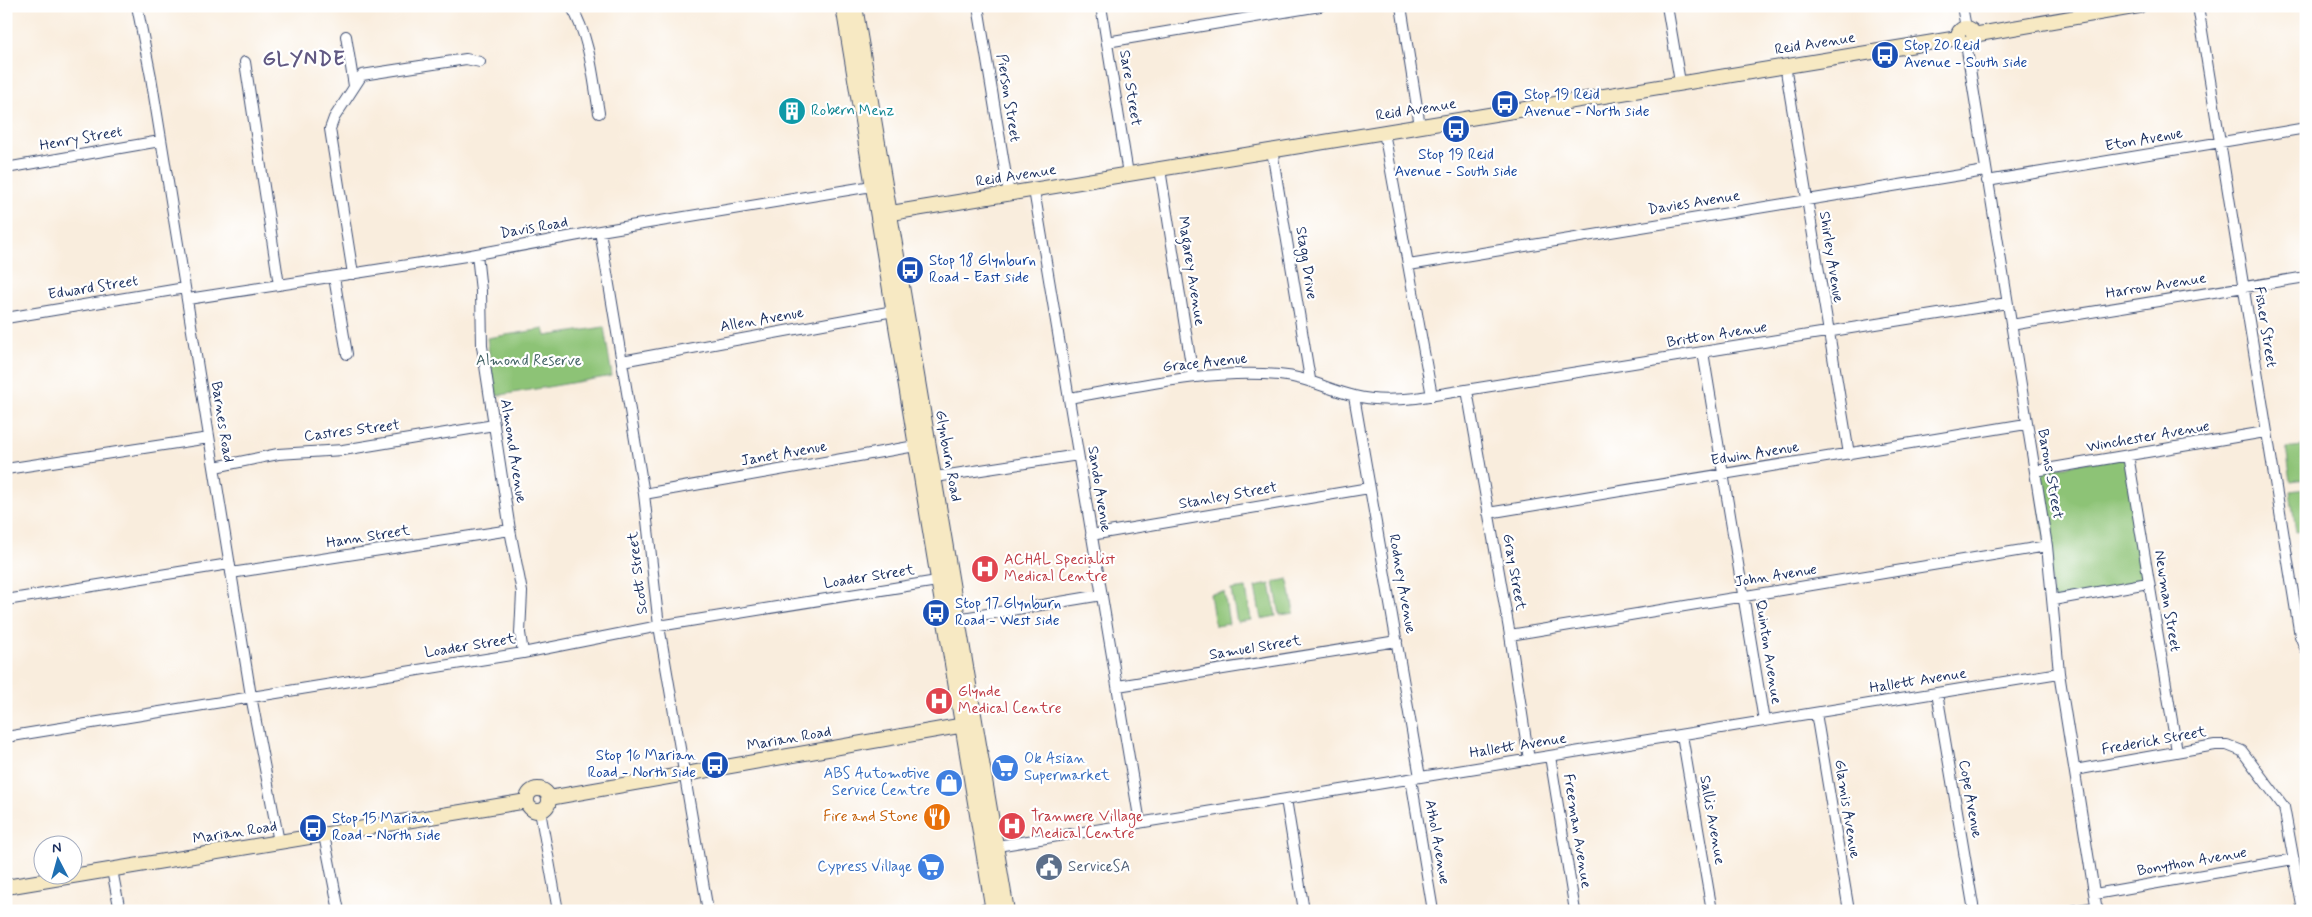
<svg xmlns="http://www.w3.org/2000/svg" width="2312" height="917" font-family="Mynerve,sans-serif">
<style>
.green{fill:#8dc376;stroke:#54796a}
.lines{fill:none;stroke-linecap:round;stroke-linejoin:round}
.street-casing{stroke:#3c4c71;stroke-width:12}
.secondary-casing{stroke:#3c4c71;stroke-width:16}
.street{stroke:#fff;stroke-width:10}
.secondary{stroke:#f7e9c3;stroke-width:14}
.labels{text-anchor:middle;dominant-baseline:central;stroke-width:4.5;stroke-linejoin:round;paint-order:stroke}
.street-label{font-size:15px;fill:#1b2f5e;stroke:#fff}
.transit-label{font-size:15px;fill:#164399;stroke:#fff;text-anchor:start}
.culture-label{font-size:15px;fill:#0d838f;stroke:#fff;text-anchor:start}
.park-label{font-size:15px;fill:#436366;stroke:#fff}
.health-label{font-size:15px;fill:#be3a42;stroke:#fff;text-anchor:start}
.shop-label{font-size:15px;fill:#366cbe;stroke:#fff;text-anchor:end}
.food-label{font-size:15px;fill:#c56008;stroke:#fff;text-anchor:end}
.service-label{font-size:15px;fill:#4e5e75;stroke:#fff;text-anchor:start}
.district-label{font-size:20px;font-weight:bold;letter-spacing:1px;fill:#615983;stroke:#fff}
</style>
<rect width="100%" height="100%" fill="#fff"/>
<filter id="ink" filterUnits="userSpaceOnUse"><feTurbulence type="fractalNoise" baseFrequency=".02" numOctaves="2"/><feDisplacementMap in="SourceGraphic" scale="10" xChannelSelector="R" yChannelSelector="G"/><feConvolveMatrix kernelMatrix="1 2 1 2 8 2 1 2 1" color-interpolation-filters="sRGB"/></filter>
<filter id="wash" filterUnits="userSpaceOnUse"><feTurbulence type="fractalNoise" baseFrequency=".0096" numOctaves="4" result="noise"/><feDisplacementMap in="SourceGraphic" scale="20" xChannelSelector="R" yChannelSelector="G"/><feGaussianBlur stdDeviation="1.12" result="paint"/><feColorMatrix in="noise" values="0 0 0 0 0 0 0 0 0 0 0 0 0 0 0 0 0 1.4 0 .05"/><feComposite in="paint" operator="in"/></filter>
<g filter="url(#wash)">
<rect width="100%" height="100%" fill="#f9eddd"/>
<path class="green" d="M604,327L612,376L495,396L487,338L544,329L546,336Z
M2301,446L2306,479L2291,481L2286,448Z
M2128,455L2148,583L2053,600L2035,471Z
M2306,489V530L2296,532L2290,491Z
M1288,579L1294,613L1280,615L1274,582Z
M1270,584L1276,616L1261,619L1255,587Z
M1246,588L1251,620L1237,622L1231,590Z
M1224,592L1229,624L1215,626L1210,594Z"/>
</g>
<g filter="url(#ink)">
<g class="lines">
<g class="street-casing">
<path id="street" d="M137,6L151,77L251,696L279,842
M571,6C590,38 593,77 599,113
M978,6L1009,194
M1101,6L1128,174
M1401,6L1420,126
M1667,6L1680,82
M1962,6L1966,28
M2198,6L2300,636L2306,650
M346,36L354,86
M1107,42L1320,6
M1966,44L2047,546L2059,673L2097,911
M245,62L279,285
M1785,65L1849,454
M1384,132L1432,396
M1272,151L1310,379
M6,168L160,141
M1160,169L1193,377
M1987,181L2306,128
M1034,190L1140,823
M600,231L644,494L659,626L708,911
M477,254L481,291L482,346L510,530L522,592L520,633L523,653
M1409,265L1985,171
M353,274L330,129L334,118L362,75L466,59L480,62
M334,277L347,354
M188,299L466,256L600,231L878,185
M6,318L185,288
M2011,325L2306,277
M1703,352L1764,721
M622,361L899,310
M1467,390L1510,635L1529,760
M1354,396L1420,777
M1069,398C1138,386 1209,369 1279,375C1307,377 1329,390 1355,396C1376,401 1395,400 1416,398L2007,303
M2128,455L2177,751
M215,467L278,454L343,450L494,425
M6,469L209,438
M2035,471L2265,432
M929,478L1078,455
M644,494L921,445
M1488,513L2026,424
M1091,535L1369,488
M231,573L510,530
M6,600L229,564
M2053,600L2148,583
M957,619L1102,595
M1510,635L2047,546
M1118,686L1397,641
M1937,693L1974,911
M1816,713L1849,911
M1682,735L1712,911
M6,737L523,653L659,626L937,581
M1550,756L1575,911
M2075,770L2215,745H2227L2242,751L2284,807L2303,911
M1411,779L1433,911
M1286,799L1304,911
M540,811L558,911
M324,835L339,911
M991,847L2059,673
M112,870L120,911
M2095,894L2294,859
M977,911L998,907
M2071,911L2097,907"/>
</g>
<g class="secondary-casing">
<path id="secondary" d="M843,6L993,911
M855,6L1007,911
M1958 36a8 8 0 1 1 16 0a8 8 0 1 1-16 0Z
M1973,35L2139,6
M879,215L1958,38
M527 800a11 11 0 1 1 22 0a11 11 0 1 1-22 0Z
M549,798L970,724
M6,887L527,801"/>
</g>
<use href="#street" class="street"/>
<use href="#secondary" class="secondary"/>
</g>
</g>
<defs>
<g id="bus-disc" transform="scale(1.4375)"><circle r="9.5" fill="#1a4fb4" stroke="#fff"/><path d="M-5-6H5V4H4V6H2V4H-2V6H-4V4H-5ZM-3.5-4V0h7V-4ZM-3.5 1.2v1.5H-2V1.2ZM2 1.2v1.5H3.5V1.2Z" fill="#fff"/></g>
<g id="building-disc" transform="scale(1.4375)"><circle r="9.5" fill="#0f9aa8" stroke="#fff"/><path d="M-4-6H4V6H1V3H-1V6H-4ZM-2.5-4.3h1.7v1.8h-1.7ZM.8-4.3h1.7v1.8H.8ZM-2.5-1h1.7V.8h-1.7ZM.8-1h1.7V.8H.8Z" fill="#fff"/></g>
<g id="hospital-disc" transform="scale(1.4375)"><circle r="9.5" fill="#e0444e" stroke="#fff"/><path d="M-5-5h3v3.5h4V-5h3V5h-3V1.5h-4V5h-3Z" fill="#fff"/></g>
<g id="supermarket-disc" transform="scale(1.4375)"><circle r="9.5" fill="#3f7fe0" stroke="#fff"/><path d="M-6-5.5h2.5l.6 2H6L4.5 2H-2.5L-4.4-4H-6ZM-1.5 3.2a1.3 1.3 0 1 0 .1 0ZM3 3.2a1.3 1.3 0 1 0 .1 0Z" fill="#fff"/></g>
<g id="shop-disc" transform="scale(1.4375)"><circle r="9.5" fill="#3f7fe0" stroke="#fff"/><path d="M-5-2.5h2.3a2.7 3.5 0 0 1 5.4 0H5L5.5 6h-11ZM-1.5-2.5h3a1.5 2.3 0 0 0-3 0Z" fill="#fff"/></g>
<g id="restaurant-disc" transform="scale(1.4375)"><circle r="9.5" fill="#e8710a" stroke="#fff"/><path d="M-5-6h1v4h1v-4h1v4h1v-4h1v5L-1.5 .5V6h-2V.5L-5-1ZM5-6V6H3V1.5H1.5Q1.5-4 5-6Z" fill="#fff"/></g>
<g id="civic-disc" transform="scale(1.4375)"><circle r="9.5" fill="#5c6f8a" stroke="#fff"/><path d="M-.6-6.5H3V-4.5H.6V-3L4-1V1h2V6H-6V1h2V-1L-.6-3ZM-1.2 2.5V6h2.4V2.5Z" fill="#fff"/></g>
</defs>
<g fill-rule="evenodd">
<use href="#bus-disc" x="1885" y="55"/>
<use href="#bus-disc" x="1505" y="104"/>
<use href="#building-disc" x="792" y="111"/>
<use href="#bus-disc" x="1456" y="129"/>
<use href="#bus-disc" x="910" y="270"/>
<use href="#hospital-disc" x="985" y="569"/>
<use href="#bus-disc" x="936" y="613"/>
<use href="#hospital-disc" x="939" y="701"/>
<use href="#bus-disc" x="715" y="765"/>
<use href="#supermarket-disc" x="1005" y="768"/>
<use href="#shop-disc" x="949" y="783"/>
<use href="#restaurant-disc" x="937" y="817"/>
<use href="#hospital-disc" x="1012" y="826"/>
<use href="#bus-disc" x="313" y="828"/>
<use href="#supermarket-disc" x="931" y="867"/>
<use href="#civic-disc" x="1049" y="867"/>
</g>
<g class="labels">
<g class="street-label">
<text transform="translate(1815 44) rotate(-9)">Reid Avenue</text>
<text transform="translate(1130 88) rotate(81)">Sare Street</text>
<text transform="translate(1008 98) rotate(81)">Pierson Street</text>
<text transform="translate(1416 110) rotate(-9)">Reid Avenue</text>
<text transform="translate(81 139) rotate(-10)">Henry Street</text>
<text transform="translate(2144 140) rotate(-10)">Eton Avenue</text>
<text transform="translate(1016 176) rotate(-9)">Reid Avenue</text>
<text transform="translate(1694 203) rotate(-9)">Davies Avenue</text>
<text transform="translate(534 228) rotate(-10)">Davis Road</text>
<text transform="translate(1831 257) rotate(81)">Shirley Avenue</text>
<text transform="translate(1306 263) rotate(81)">Stagg Drive</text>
<text transform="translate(1191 271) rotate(81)">Magarey Avenue</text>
<text transform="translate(2156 286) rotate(-9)">Harrow Avenue</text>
<text transform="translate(93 288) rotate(-9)">Edward Street</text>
<text transform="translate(762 320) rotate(-10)">Allen Avenue</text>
<text transform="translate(2265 327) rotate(81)">Fisher Street</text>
<text transform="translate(1717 335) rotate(-9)">Britton Avenue</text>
<text transform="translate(1205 363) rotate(-6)">Grace Avenue</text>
<text transform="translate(222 422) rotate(81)">Barnes Road</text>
<text transform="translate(352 431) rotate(-7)">Castres Street</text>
<text transform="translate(2148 437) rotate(-10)">Winchester Avenue</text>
<text transform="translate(513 451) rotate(81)">Almond Avenue</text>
<text transform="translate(784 454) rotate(-10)">Janet Avenue</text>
<text transform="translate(1755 454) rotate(-9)">Edwin Avenue</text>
<text transform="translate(948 456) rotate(80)">Glynburn Road</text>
<text transform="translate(2050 474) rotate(80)">Barons Street</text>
<text transform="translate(1099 489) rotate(81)">Sando Avenue</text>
<text transform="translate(1228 496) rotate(-10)">Stanley Street</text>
<text transform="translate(368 537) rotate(-9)">Hann Street</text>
<text transform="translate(1514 572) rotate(80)">Gray Street</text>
<text transform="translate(638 573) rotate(-97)">Scott Street</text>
<text transform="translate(1776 576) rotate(-9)">John Avenue</text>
<text transform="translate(869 577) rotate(-9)">Loader Street</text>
<text transform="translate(1402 584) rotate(80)">Rodney Avenue</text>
<text transform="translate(2167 601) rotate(81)">Newman Street</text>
<text transform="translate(470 646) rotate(-9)">Loader Street</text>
<text transform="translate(1255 648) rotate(-9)">Samuel Street</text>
<text transform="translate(1768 652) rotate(81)">Quinton Avenue</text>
<text transform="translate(1918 681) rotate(-9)">Hallett Avenue</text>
<text transform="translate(789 739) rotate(-10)">Marian Road</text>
<text transform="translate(2154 741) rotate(-10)">Frederick Street</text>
<text transform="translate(1518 746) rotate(-9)">Hallett Avenue</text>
<text transform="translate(1970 799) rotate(80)">Cope Avenue</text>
<text transform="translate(1847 809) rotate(81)">Glamis Avenue</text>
<text transform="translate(1712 820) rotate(80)">Sallis Avenue</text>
<text transform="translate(1577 831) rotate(81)">Freeman Avenue</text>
<text transform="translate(235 833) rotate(-9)">Marian Road</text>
<text transform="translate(1437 842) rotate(80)">Athol Avenue</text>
<text transform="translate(2192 862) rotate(-10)">Bonython Avenue</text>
</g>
<g class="transit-label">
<text x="1904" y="46">Stop 20 Reid<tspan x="1904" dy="17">Avenue - South side</tspan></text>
<text x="1524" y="95">Stop 19 Reid<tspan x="1524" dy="17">Avenue - North side</tspan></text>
<text x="1456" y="155" text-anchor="middle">Stop 19 Reid<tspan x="1456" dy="17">Avenue - South side</tspan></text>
<text x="929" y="261">Stop 18 Glynburn<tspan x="929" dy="17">Road - East side</tspan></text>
<text x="955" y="604">Stop 17 Glynburn<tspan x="955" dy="17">Road - West side</tspan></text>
<text x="696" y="756" text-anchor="end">Stop 16 Marian<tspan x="696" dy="17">Road - North side</tspan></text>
<text x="332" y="819">Stop 15 Marian<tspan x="332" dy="17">Road - North side</tspan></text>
</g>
<g class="culture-label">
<text x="811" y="111">Robern Menz</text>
</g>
<g class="park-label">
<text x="529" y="361">Almond Reserve</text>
</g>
<g class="health-label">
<text x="1004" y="560">ACHAL Specialist<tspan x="1004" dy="17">Medical Centre</tspan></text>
<text x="958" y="692">Glynde<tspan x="958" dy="17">Medical Centre</tspan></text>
<text x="1031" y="817">Tranmere Village<tspan x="1031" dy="17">Medical Centre</tspan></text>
</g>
<g class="shop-label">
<text x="1024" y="759" text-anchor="start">Ok Asian<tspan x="1024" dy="17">Supermarket</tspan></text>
<text x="930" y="774">ABS Automotive<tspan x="930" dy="17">Service Centre</tspan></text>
<text x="912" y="867">Cypress Village</text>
</g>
<g class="food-label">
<text x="918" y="817">Fire and Stone</text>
</g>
<g class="service-label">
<text x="1068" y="867">ServiceSA</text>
</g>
<g class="district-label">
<text x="304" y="59">GLYNDE</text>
</g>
</g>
<rect width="2312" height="917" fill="none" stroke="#fff" stroke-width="25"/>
<g transform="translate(58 860) rotate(354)"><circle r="24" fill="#ffffff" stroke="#a4acbf"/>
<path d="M0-4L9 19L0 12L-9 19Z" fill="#1f6fb2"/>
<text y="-8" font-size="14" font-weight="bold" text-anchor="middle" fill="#1b2f5e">N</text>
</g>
</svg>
